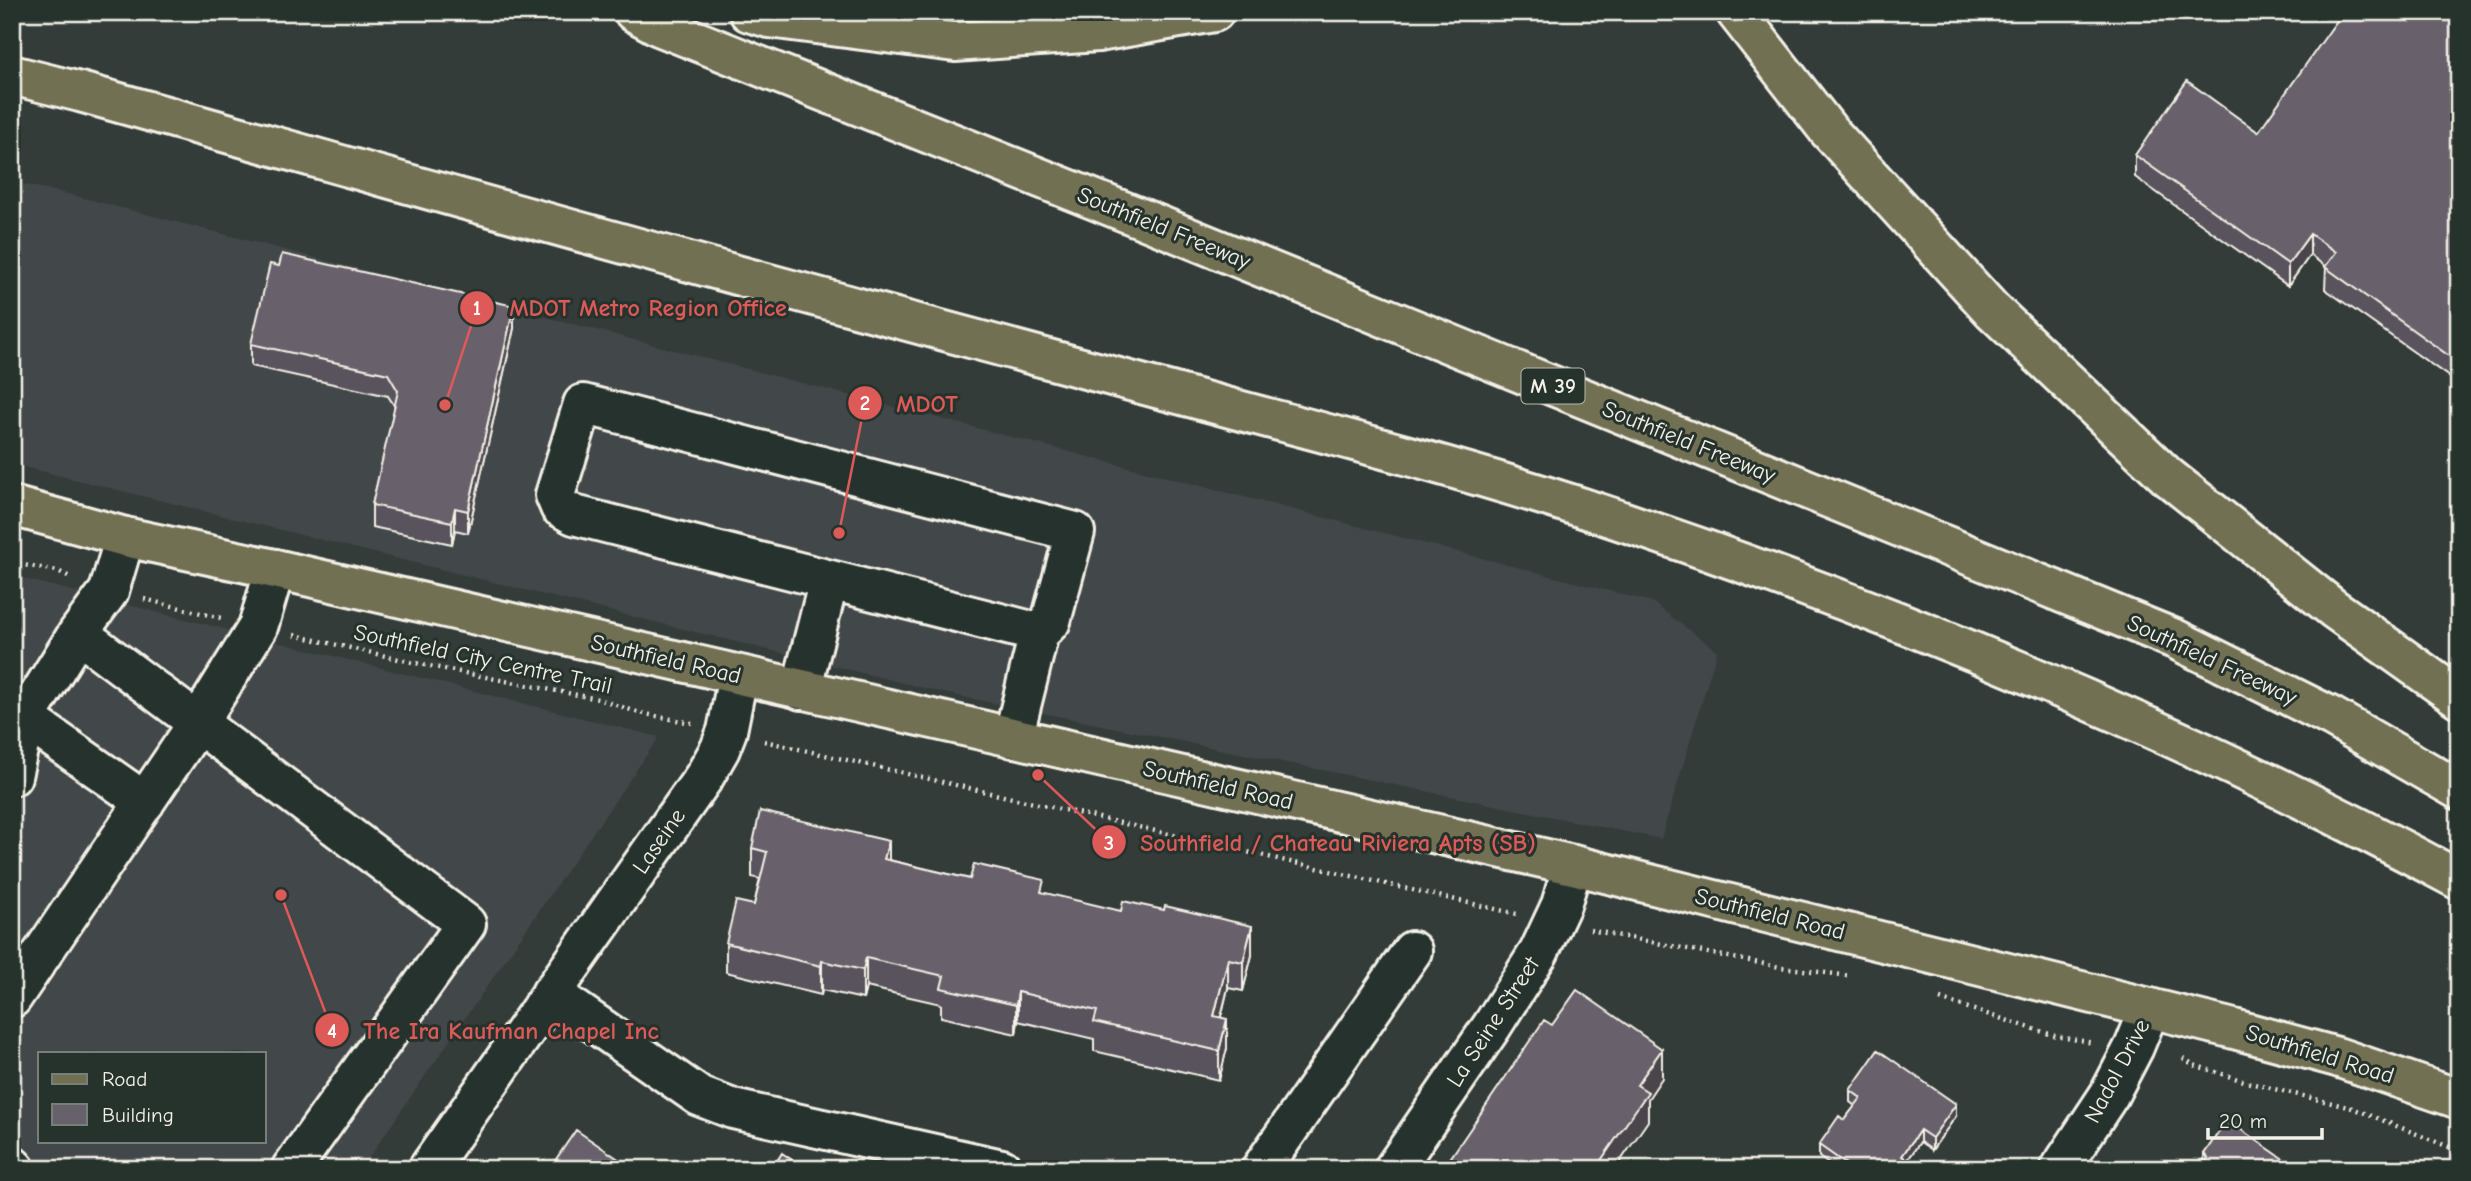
<svg xmlns="http://www.w3.org/2000/svg" width="2471" height="1181" font-family="'Comic Neue',sans-serif">
<style>
.built{fill:#434748;fill-rule:evenodd}
.lines{fill:none;stroke-linecap:round;stroke-linejoin:round}
.minor-casing{stroke:#f4f1e8;stroke-width:44}
.major-casing{stroke:#f4f1e8;stroke-width:44}
.highway-casing{stroke:#f4f1e8;stroke-width:44}
.path{stroke:#f4f1e8;stroke-width:4.5;stroke-dasharray:2 5;stroke-linecap:butt}
.minor{stroke:#26332d;stroke-width:38}
.major{stroke:#716f52;stroke-width:38}
.highway{stroke:#716f52;stroke-width:38}
.wall{fill:#59535c;stroke:#f4f1e8;stroke-width:2}
.shaded-wall{fill:#48444b;stroke:#f4f1e8;stroke-width:2}
.building{fill:#67616b;stroke:#f4f1e8;stroke-width:2}
.labels{text-anchor:middle;dominant-baseline:central;stroke-width:6;stroke-linejoin:round;paint-order:stroke}
.shield{fill:#26332d;stroke:#b6b8b0;stroke-width:2}
.shield-label{font-size:21px;font-weight:bold;fill:#f4f1e8}
.street-label{font-size:23px;fill:#f4f1e8;stroke:#26332d}
.leader{fill:none;stroke:#de5a58;stroke-width:2.5}
.callout-dot{fill:#de5a58;stroke:#26332d;stroke-width:2.5}
.mark-label{font-size:21px;text-anchor:middle;font-weight:bold;fill:#fff}
.callout-label{font-size:24px;text-anchor:middle;font-weight:bold;fill:#de5a58;stroke:#26332d;stroke-width:6;stroke-linejoin:round;paint-order:stroke}
</style>
<rect width="100%" height="100%" fill="#333c39"/>
<filter id="ink" filterUnits="userSpaceOnUse"><feTurbulence type="fractalNoise" baseFrequency=".0143" numOctaves="2"/><feDisplacementMap in="SourceGraphic" scale="14" xChannelSelector="R" yChannelSelector="G"/><feConvolveMatrix kernelMatrix="1 2 1 2 8 2 1 2 1" color-interpolation-filters="sRGB"/></filter>
<g filter="url(#ink)">
<path class="built" d="M12,182L68,194L1652,602L1717,651L1661,839L944,693L12,464Z
M12,576L659,737L361,1169H12ZM40,1053H264V1141H40Z"/>
<g class="lines">
<g class="minor-casing">
<path id="minor" d="M78,633L466,924L291,1169
M801,690L829,580
M12,709L145,802
M1013,738L1039,633L574,515L560,507L555,495L583,404L1075,532L1051,621L1039,633
M12,776L25,718L78,633L109,591L125,537
M551,993L699,1096L733,1109L1002,1169
M12,998L198,723L258,627L275,569
M12,1166L15,1169
M428,1169L704,777L720,749L727,731L738,676
M1261,1169L1412,951
M1394,1169L1492,1026L1539,952L1561,905L1573,865
M2060,1169L2109,1095L2134,1047L2150,1008"/>
</g>
<g class="major-casing">
<path id="major" d="M12,506L125,537L275,569L1573,865L2234,1029L2337,1057L2459,1099"/>
</g>
<g class="highway-casing">
<path id="highway" d="M634,12L659,26L1143,219L2175,639L2332,717L2459,790
M749,12L769,18L955,42L1098,32L1214,12
M1736,12L1829,131L1992,310L2167,476L2334,609L2459,698
M12,75L80,92C340,164 599,239 859,308C989,343 1119,378 1249,413C1359,442 1468,471 1577,506C1880,606 2177,728 2459,880"/>
</g>
<path class="path" d="M12,563L58,571L72,578
M144,599L221,618
M294,635L429,666L598,699L640,713L692,723
M764,741L1517,914
M1590,930L1780,967L1850,976
M1940,999L2056,1036L2093,1043
M2183,1058L2194,1065L2250,1083L2352,1108L2459,1151"/>
<use href="#minor" class="minor"/>
<use href="#major" class="major"/>
<use href="#highway" class="highway"/>
</g>
<path class="wall" d="M2459,12V384L2325,289L2326,267L2310,255L2288,286L2135,177V155L2258,132Z
M514,328L468,533L455,530L452,544L372,527V505L395,407L388,396L251,366V344Z
M752,848L889,860L970,879L1044,893L1252,955L1243,991L1228,988L1221,1018L1227,1048L1219,1080L1094,1051V1039L1018,1021L1016,1034L941,1017V1004L866,987L863,999L822,990L821,995L726,972V943L754,905L760,879L752,877Z
M1850,1090L1956,1116L1932,1150L1920,1142L1905,1164V1169H1836L1819,1157V1145L1844,1120L1855,1106L1850,1102Z
M2204,1154L2295,1169L2204,1164Z"/>
<path class="shaded-wall" d="M2310,234V255L2288,286V264Z
M514,306V328L468,533V511Z
M455,508V530L452,544V522Z
M889,841V870L884,859Z
M1252,926V955L1243,991V962Z
M866,958V987L863,999V970Z
M1228,959V988L1214,1045V1016Z
M822,961V990L821,995V966Z
M1018,992V1021L1016,1034V1005Z
M1227,1019V1048L1219,1080V1051Z
M1662,1049V1078L1648,1099V1121L1615,1169H1595L1637,1085Z
M1956,1104V1116L1932,1150V1138Z
M1920,1130V1142L1905,1164V1169H1897L1902,1156Z"/>
<path class="building" d="M2343,12H2459V51L2458,53H2459V363L2325,267L2336,252L2310,234L2288,264L2135,155L2187,81L2258,132Z
M282,254L514,306L468,511L455,508L452,522L372,505L398,391L388,374L251,344L270,264L279,266Z
M760,811L889,841L884,859L970,879L974,864L1044,880L1041,892L1121,911L1123,901L1164,910L1165,906L1252,926L1243,962L1228,959L1214,1016L1227,1019L1219,1051L1094,1022L1097,1011L1018,992L1016,1005L941,988L944,976L866,958L863,970L822,961L821,966L726,943L736,901L754,905L767,852L752,848Z
M1577,990L1662,1049L1637,1085L1648,1092L1595,1169H1443L1544,1020L1552,1025Z
M1878,1050L1956,1104L1932,1138L1920,1130L1902,1156L1905,1158L1897,1169H1853L1819,1145L1839,1116L1844,1120L1861,1098L1850,1090Z
M2227,1120L2295,1167L2294,1169H2200L2208,1158L2204,1154Z
M576,1130L633,1169H537L544,1160L552,1165Z
M782,1153L805,1169H772Z"/>
</g>
<g class="labels">
<rect class="shield" x="1521.5" y="368.5" width="63" height="35" rx="5"/>
<g class="shield-label">
<text x="1553" y="386">M 39</text>
</g>
<g class="street-label">
<text transform="translate(1164 228) rotate(22)">Southfield Freeway</text>
<text transform="translate(1689 442) rotate(22)">Southfield Freeway</text>
<text transform="translate(483 659) rotate(12)">Southfield City Centre Trail</text>
<text transform="translate(666 659) rotate(13)">Southfield Road</text>
<text transform="translate(2212 660) rotate(25)">Southfield Freeway</text>
<text transform="translate(1218 785) rotate(13)">Southfield Road</text>
<text transform="translate(659 841) rotate(-55)">Laseine</text>
<text transform="translate(1770 914) rotate(14)">Southfield Road</text>
<text transform="translate(1493 1022) rotate(-57)">La Seine Street</text>
<text transform="translate(2320 1054) rotate(17)">Southfield Road</text>
<text transform="translate(2117 1071) rotate(-62)">Nadol Drive</text>
</g>
</g>
<path class="leader" d="M445 405L477 308M839 533L865 403M1038 775L1109 842M281 895L332 1030"/>
<g class="callout-dot">
<circle cx="445" cy="405" r="7"/>
<circle cx="839" cy="533" r="7"/>
<circle cx="1038" cy="775" r="7"/>
<circle cx="281" cy="895" r="7"/>
<circle cx="477" cy="308" r="18"/>
<circle cx="865" cy="403" r="18"/>
<circle cx="1109" cy="842" r="18"/>
<circle cx="332" cy="1030" r="18"/>
</g>
<g class="mark-label">
<text x="477" y="315">1</text>
<text x="865" y="410">2</text>
<text x="1109" y="850">3</text>
<text x="332" y="1038">4</text>
</g>
<g class="callout-label">
<text x="648" y="316">MDOT Metro Region Office</text>
<text x="927" y="412">MDOT</text>
<text x="1338" y="851">Southfield / Chateau Riviera Apts (SB)</text>
<text x="511" y="1039">The Ira Kaufman Chapel Inc</text>
</g>
<rect width="2471" height="1181" fill="none" stroke="#26332d" stroke-width="42"/>
<rect x="21" y="21" width="2429" height="1139" fill="none" stroke="#f4f1e8" stroke-width="2.5" filter="url(#ink)"/>
<rect x="38" y="1052" width="228" height="91" fill="#26332d" stroke="#787f78" stroke-width="2"/>
<rect x="52" y="1074" width="35" height="10" fill="#716f52" stroke="#787f78" stroke-width="2"/>
<text x="102" y="1086" font-size="21" fill="#f4f1e8">Road</text>
<rect x="52" y="1104" width="35" height="21" fill="#67616b" stroke="#787f78" stroke-width="2"/>
<text x="102" y="1122" font-size="21" fill="#f4f1e8">Building</text>
<path d="M2208 1128v10h114v-10" fill="none" stroke="#f4f1e8" stroke-width="3.5"/>
<text x="2219" y="1128" font-size="21" fill="#f4f1e8" stroke="#26332d" stroke-width="5" paint-order="stroke">20 m</text>
</svg>
